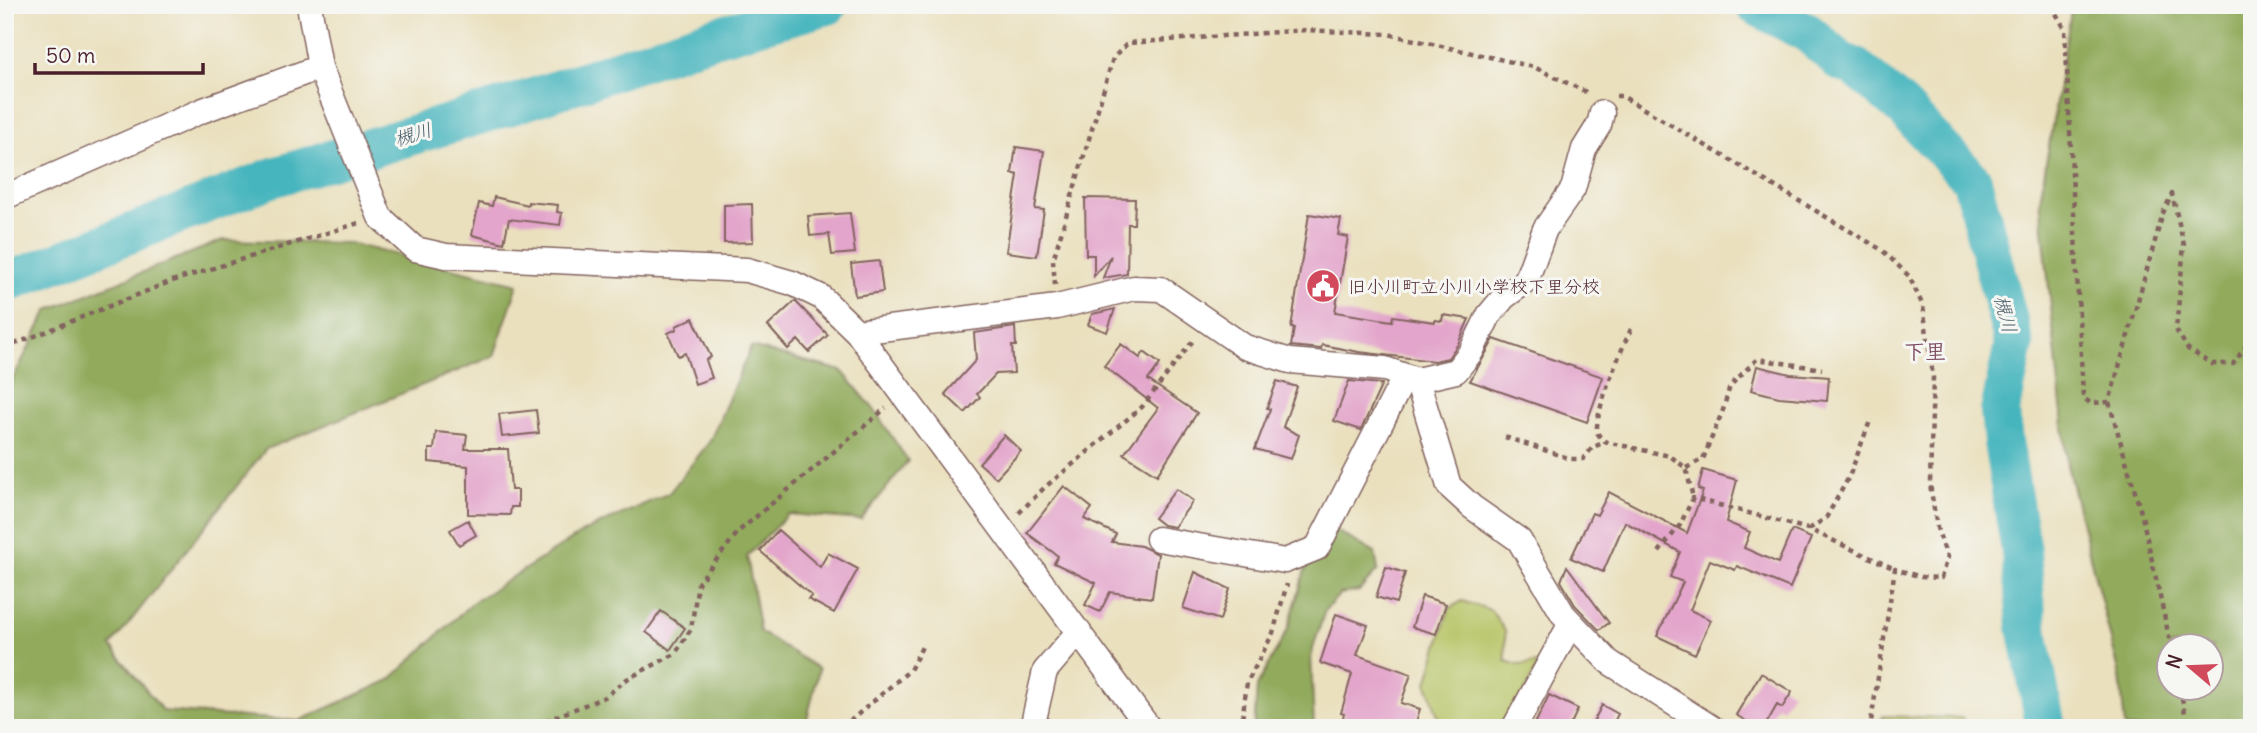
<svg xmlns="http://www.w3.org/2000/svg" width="2257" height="733" font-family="Delius,'Klee One',sans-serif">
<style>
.green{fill:#b7c466;stroke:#807248;stroke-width:2}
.forest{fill:#91aa5b;stroke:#6e6443;stroke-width:2;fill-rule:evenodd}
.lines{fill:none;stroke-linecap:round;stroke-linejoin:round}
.river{stroke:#46b5be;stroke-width:40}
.building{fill:#e3a5cb}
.minor-casing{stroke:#82635e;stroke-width:27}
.path{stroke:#82635e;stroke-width:4.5;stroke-dasharray:5 5;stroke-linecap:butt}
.minor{stroke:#fff;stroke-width:24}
.labels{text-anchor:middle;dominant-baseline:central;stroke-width:6;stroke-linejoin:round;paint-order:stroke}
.poi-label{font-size:18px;fill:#4a1f2b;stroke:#f6f6f2;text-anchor:start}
.water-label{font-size:19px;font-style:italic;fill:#485b66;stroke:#f6f6f2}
.quarter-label{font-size:21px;font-weight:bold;fill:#804e63;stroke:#f6f6f2}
</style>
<rect width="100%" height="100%" fill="#f6f6f2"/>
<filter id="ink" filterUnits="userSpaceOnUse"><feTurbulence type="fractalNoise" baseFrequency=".0143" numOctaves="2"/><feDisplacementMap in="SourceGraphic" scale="14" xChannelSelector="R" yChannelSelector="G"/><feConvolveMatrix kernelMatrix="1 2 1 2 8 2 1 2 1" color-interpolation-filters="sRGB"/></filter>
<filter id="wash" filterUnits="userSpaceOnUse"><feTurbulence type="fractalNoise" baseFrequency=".00686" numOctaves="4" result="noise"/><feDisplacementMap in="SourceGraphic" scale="28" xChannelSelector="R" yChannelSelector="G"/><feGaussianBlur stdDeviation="1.57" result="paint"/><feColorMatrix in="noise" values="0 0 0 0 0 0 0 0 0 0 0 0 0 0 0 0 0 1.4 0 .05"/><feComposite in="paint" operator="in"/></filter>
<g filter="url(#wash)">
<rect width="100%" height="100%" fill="#eae0be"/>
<path class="green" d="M1462,601L1491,610L1505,631L1506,661L1518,665L1539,663L1507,728H1442L1427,683L1449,609Z
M1882,716L1963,718V728H1880Z"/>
<path class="forest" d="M2072,5H2252V728H2125L2120,676L2067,465L2040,200ZM2170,646H2212V688H2170Z
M223,240L348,243L518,284L494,356L266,449L111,646L163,711L299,721L390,680L472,603L585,531L669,493L710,441L751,347L842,371L873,408L908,461L861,520L788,514L747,556L760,632L819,669L805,728H5V394L48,310Z
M1337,531L1375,553L1378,570L1359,591L1340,594L1325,610L1311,655L1314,728H1254L1257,686L1288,629L1305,570Z"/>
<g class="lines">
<path class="river" d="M1755,5L1808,33L1841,62L1855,67L1903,108L1972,180L2014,344L2000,412L2003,442L2021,551L2027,626L2046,728
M5,283L271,178L521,102L717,36L828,5"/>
</g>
<g id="blocks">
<path class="building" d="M1016,147L1044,151L1035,209L1044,210L1037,256L1006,252L1018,175L1012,173Z
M494,197L528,205V202L558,205L557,212L562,213L560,225L509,219L504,243L472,235L479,203L492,206Z
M1085,198L1135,199L1134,224H1128L1127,274L1103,278L1111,256L1094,276V255H1086Z
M752,204L753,242L724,243V205Z
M850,213L855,253L832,255L829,234L810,236L808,216Z
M1309,214L1341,219L1338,235L1348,237L1335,312L1392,321L1393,316L1435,322V320L1442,321L1443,315L1469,319L1458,344L1448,358L1434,361L1359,352L1322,345L1321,349L1291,346L1294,328H1291Z
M879,261L883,292L855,296L851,264Z
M795,301L828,335L809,352L798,340L788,349L768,326Z
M1115,309L1107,332L1088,325L1092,314Z
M693,318L711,357L706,360L712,378L695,384L685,353L678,356L668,333L677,329L676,326Z
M1015,327L1016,346H1012L1014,373L996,374L977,394L980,397L965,413L945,394L976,360L974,333Z
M1494,339L1603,377L1587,422L1470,381Z
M1121,344L1140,358L1144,352L1160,364L1148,380L1197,413L1157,475L1124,454L1158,408L1104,366Z
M1757,366L1790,374L1829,377L1827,401L1779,397L1751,390Z
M1277,381L1297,387L1283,427L1299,435L1291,459L1255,449L1270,409L1267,408Z
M1349,381L1382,384L1361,430L1334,421Z
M536,410L539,433L502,437L499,414Z
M436,432L467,435L465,449H508L511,490H518V507H511L510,515L468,514V466L429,462V449H434Z
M1004,435L1021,451L996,478L979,463Z
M1703,470L1737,480L1726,522L1750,532L1744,548L1778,563L1792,530L1811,538L1790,588L1737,566L1735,570L1710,560L1690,610L1711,620L1695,654L1657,636L1683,582L1670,577L1680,552L1625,522L1603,572L1571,558L1592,513L1597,515L1609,492L1687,533L1703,491L1698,489Z
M1064,486L1092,508L1084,519L1116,534L1112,542L1141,546L1158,554L1152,598L1110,592L1100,612L1085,605L1096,583L1054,563L1058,556L1027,533Z
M1176,489L1193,501L1174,527L1163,525L1154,518Z
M468,520L476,535L459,545L450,530Z
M778,530L820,567L828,553L858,569L834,613L808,599L812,596L760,551Z
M1567,566L1609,623L1599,630L1575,605L1561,581Z
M1386,567L1405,573L1396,603L1376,597Z
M1195,572L1230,589L1220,620L1183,608Z
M1422,596L1446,604L1436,634L1412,627Z
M661,611L685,628L670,650L646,632Z
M1336,614L1368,625L1357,655L1411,674L1401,703L1420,709L1414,728L1381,720L1379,728H1340L1344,714L1341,713L1352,674L1320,663Z
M1761,673L1792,692L1782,708L1777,705L1764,728H1758L1736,715Z
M1549,695L1578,709L1569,728H1533Z
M1602,705L1618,714L1611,728H1590Z"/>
</g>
</g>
<g filter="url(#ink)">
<use href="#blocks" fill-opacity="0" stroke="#82635e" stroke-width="2"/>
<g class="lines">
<g class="minor-casing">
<path id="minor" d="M309,5L320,67L380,217L415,249L446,256L747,270L792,283L821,297L857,332L1149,728
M5,197L201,111L320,67
M857,332L1057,307L1134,288L1161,289L1245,347L1290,361L1385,369L1417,380L1449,486L1472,507L1519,540L1563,614L1609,662L1712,728
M1417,380L1456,371L1471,352L1489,315L1504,297L1526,281L1545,229L1573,189L1584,149L1599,125L1602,113
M1158,539L1285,561L1317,548L1405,376
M1032,728L1045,671L1079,631
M1514,728L1571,623"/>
</g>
<path class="path" d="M2051,5L2065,29L2083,397L2090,403L2109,402L2163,213L2172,194L2184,245L2176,330L2188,349L2212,364H2233L2252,338
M1616,96H1622L1882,250L1909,276L1923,306L1933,377L1930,484L1937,528L1947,557L1941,578L1921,577L1895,569L1870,728
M1055,285L1053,260L1113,58L1128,43L1306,30L1388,34L1534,67L1590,94
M1631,329C1623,346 1591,419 1598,434C1598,435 1605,441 1606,442L1670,456L1686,468L1693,498
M5,348L172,281L359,223
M2109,402L2142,516L2171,646
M1505,437L1571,459H1583L1593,447L1606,442
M1686,468L1703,459L1723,410L1730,386L1757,359L1822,369
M1019,513L1044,488L1142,407L1195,338
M1809,529L1826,518L1849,477L1870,421
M1659,552L1680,525L1693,498L1808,529L1895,569
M2180,688L2188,728
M527,728L605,697L627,679L675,654L691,629L698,583L739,531L886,408
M842,728L910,670L924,643
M1241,728L1247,683L1273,633L1287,584"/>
<use href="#minor" class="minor"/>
</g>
</g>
<defs>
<g id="civic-disc" transform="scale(1.75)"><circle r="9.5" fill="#d1495b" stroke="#f6f6f2"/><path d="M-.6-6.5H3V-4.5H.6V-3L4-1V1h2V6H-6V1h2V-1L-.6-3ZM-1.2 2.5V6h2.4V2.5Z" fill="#fff"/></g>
</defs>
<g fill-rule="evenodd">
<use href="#civic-disc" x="1323" y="286"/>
</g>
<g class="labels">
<g class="poi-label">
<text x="1348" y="286">旧小川町立小川小学校下里分校</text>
</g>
<g class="water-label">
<text transform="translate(413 134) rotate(-17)">槻川</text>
<text transform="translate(2006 314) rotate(76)">槻川</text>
</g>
<g class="quarter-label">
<text x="1925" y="351">下里</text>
</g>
</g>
<rect width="2257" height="733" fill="none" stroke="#f6f6f2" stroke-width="28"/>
<g transform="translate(2190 667) rotate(289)"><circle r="33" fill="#f6f6f2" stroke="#b1a0a2" stroke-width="2"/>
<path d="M0-5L12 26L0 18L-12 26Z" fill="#d1495b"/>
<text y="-10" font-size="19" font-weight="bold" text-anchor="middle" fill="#4a1f2b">N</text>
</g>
<path d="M35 63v10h168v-10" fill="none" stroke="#4a1f2b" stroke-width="3.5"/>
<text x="46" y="63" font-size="21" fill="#4a1f2b" stroke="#f6f6f2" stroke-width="5" paint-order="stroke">50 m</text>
</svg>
